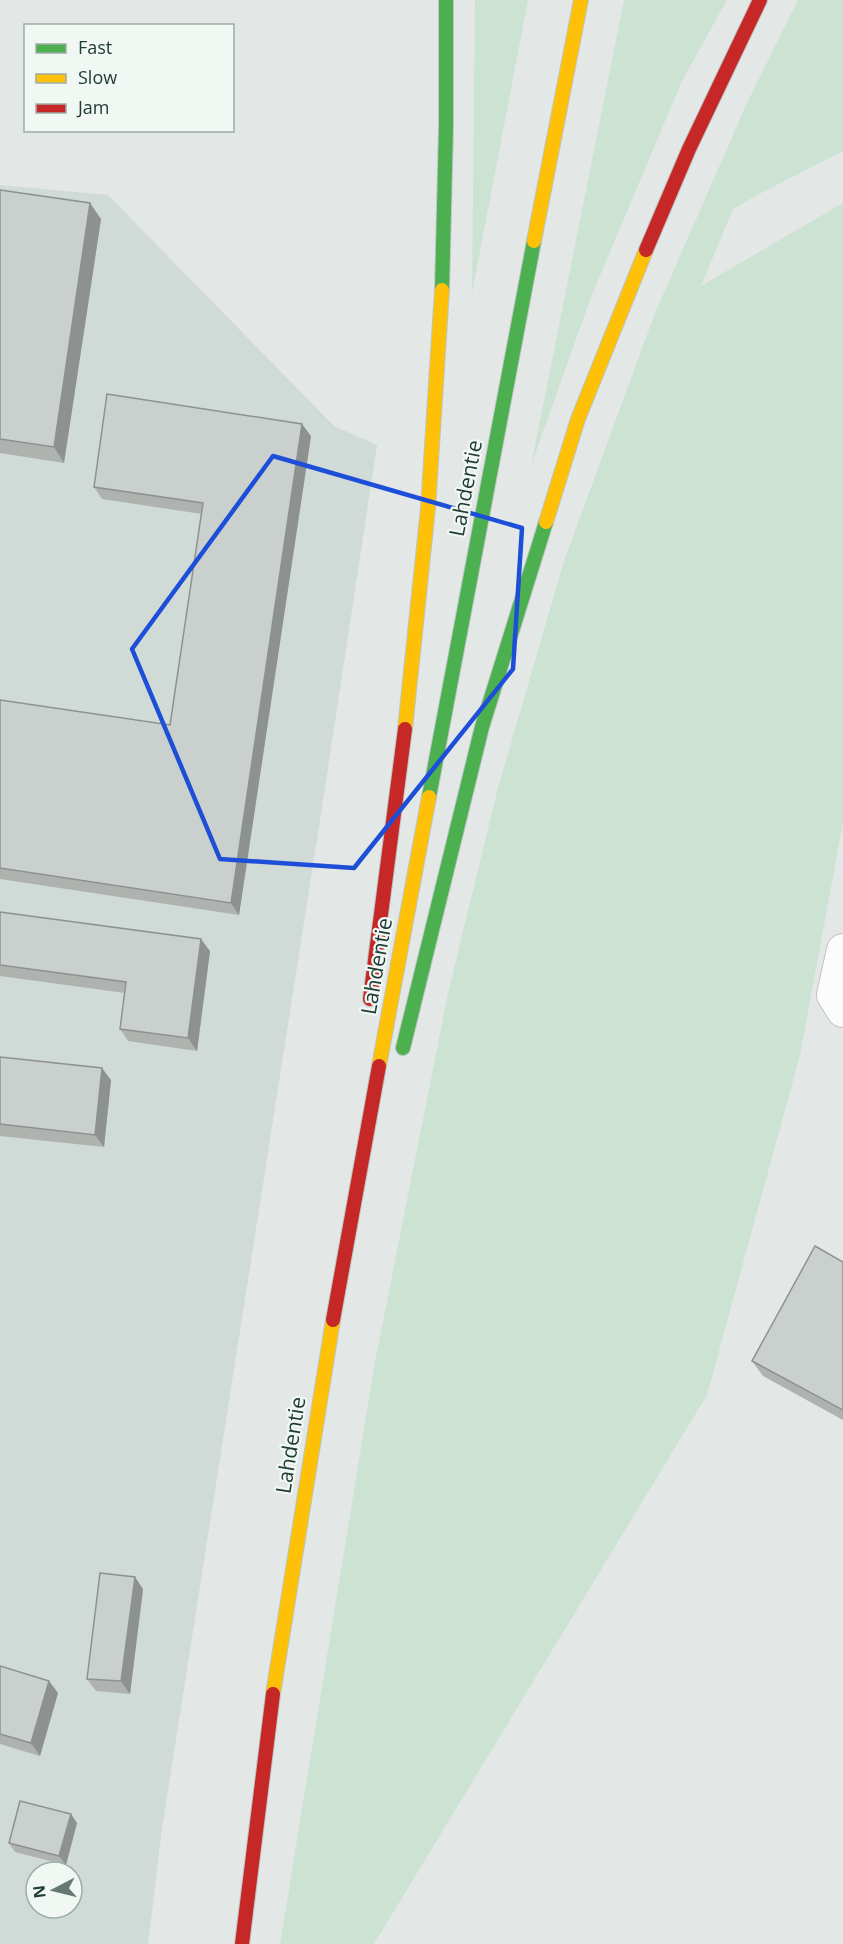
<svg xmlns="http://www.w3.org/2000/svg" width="843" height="1944" font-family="'Open Sans',sans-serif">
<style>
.built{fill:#d0dad6;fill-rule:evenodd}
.green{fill:#cce2d2}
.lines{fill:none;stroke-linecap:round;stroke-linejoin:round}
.street-casing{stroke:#c0c5c3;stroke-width:34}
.fast-casing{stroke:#bcc5c2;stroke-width:16}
.slow-casing{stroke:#bcc5c2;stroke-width:16}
.jam-casing{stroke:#bcc5c2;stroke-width:16}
.street{stroke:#fbfcfb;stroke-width:32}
.fast{stroke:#4caf50;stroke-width:14}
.slow{stroke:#ffc107;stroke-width:14}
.jam{stroke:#c62828;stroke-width:14}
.wall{fill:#aeb3b0}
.shaded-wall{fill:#8d9290}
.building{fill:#cad0cd;stroke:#8d9290;stroke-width:1.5}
.marked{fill:none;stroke:#1d4ed8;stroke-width:4.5;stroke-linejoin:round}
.labels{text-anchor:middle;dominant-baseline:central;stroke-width:4.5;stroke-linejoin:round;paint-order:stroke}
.street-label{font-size:21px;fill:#213c34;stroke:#f1f8f4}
</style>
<rect width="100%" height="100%" fill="#e3e8e6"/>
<path class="built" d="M0,185L108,195L334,426L377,445L321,814L162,1829L148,1944H0ZM36,1872H72V1908H36Z"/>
<path class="green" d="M475,0H528L472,293Z
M624,0H727L682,81L591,297L531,466Z
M798,0H843V151L761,193L733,209L701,286L843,203V822L800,1055L707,1395L374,1944H280L375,1362L448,993L498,788L564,561L655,313L747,103Z"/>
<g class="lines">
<g class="street-casing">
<path id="street" d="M843,950L833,995L843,1011"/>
</g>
<g class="fast-casing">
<path id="fast" d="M442,290L446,127V0
M429,797L534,241
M403,1048L482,727L546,522"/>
</g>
<g class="slow-casing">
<path id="slow" d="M534,241L581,0
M546,522L578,419L646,250
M405,729L428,508L442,290
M379,1066L429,797
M273,1694L333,1320"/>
</g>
<g class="jam-casing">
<path id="jam" d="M646,250L689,149L760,0
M370,999L405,729
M333,1320L379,1066
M242,1944L273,1694"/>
</g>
<use href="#street" class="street"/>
<use href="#fast" class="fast"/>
<use href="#slow" class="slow"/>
<use href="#jam" class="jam"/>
</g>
<path class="wall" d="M0,190L101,219L64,463L0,453Z
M311,436L239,915L0,879V700L170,725L202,514L102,499L94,487Z
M0,912L210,951L197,1051L128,1041L120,1029L125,993L0,976Z
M0,1057L111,1080L104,1147L0,1136Z
M843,1262V1420L763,1376L752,1361Z
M143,1589L130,1694L96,1691L87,1679Z
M0,1666L49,1681L58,1693L40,1756L0,1744Z
M77,1823L66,1865L15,1852L9,1843Z"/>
<path class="shaded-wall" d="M90,203L101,219L64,463L54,447Z
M302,424L311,436L239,915L231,903Z
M201,939L210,951L197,1051L188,1038Z
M102,1068L111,1080L104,1147L95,1135Z
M135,1577L143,1589L130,1694L121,1681Z
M49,1681L58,1693L40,1756L31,1743Z
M71,1814L77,1823L66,1865L59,1856Z"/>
<path class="building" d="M0,190L90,203L54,447L0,439Z
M107,394L302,424L231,903L0,868V700L170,725L203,503L94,487Z
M0,912L201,939L188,1038L120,1029L126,982L0,965Z
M0,1057L102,1068L95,1135L0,1124Z
M815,1246L843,1262V1410L752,1361Z
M100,1573L135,1577L121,1681L87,1679Z
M0,1666L49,1681L31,1743L0,1734Z
M20,1801L71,1814L59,1856L9,1843Z"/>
<path class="marked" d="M273,456L522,528L513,669L354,868L220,859L132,649Z"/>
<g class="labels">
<g class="street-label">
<text transform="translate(465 488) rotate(-79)">Lahdentie</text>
<text transform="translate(376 966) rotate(-80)">Lahdentie</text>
<text transform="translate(290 1445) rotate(-81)">Lahdentie</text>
</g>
</g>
<rect x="24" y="24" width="210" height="108" fill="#f1f8f4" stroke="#9eada7" stroke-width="1.5"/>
<rect x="36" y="44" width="30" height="9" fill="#4caf50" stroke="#9eada7" stroke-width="1.5"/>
<text x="78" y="54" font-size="18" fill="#213c34">Fast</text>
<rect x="36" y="74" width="30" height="9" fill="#ffc107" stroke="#9eada7" stroke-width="1.5"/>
<text x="78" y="84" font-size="18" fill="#213c34">Slow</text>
<rect x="36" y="104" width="30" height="9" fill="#c62828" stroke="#9eada7" stroke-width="1.5"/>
<text x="78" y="114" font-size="18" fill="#213c34">Jam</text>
<g transform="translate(54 1890) rotate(263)"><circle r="28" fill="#f1f8f4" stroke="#9eada7" stroke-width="1.5"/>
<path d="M0-4.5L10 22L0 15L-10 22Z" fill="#657872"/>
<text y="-9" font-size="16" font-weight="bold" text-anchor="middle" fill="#213c34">N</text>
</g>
</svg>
